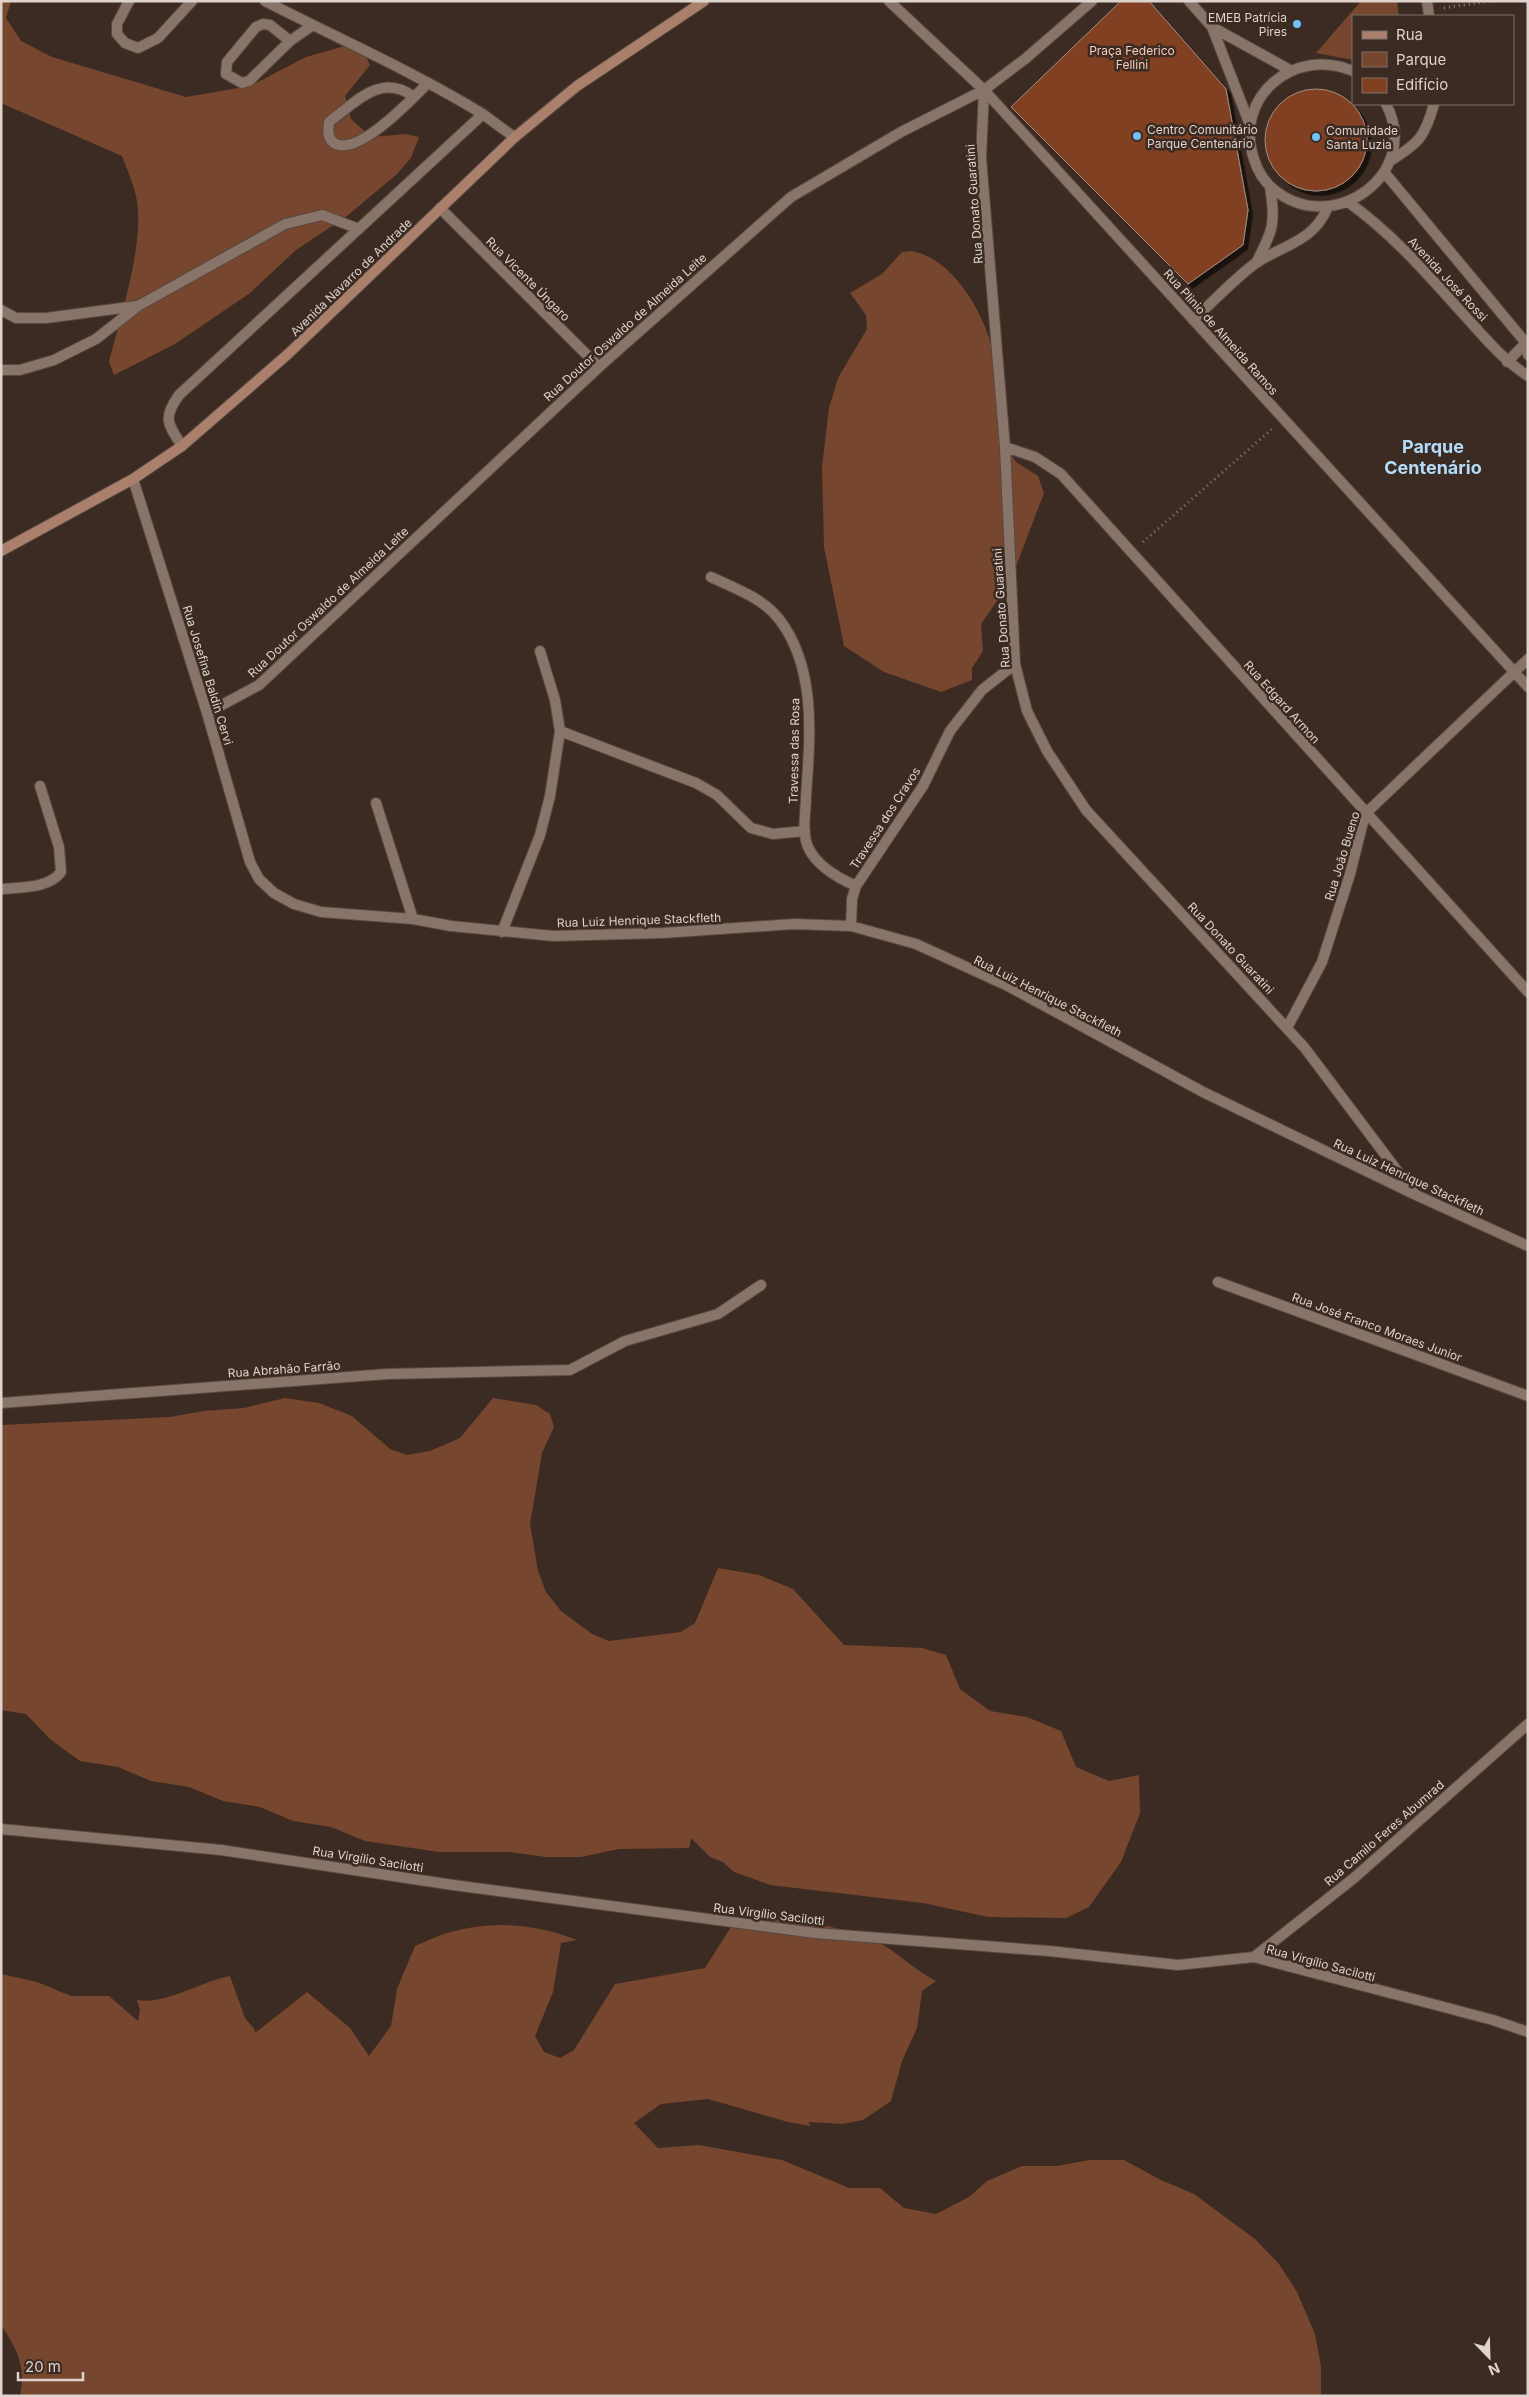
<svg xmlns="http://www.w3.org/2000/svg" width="1529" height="2397" font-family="Inter,sans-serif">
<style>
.green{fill:#77462e}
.building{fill:#814120;stroke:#a28c82;filter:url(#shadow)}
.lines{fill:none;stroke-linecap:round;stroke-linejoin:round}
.lane-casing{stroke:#574941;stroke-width:12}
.street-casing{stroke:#574941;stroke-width:12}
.secondary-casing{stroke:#574941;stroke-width:12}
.path{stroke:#8a7b74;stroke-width:3;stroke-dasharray:1 4;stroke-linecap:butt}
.lane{stroke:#89746a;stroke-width:10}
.street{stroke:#89746a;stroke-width:10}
.secondary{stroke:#aa806c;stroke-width:10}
.poi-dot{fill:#73c1f5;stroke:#3c2b22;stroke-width:2}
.labels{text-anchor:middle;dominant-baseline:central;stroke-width:5;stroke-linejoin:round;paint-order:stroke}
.poi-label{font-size:12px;fill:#ded3cd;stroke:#3c2b22;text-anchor:start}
.park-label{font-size:12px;fill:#f6cebc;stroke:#3c2b22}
.street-label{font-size:12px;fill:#ded3cd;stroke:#3c2b22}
.district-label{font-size:18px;font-weight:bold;fill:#b3dcfa;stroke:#3c2b22}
</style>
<defs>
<filter id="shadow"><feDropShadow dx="4.5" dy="4.5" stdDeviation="0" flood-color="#0009"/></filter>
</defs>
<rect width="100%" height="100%" fill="#3c2b22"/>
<path class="green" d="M1,1H11L6,18L21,41L52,57L186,97L250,86L306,57L352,44L364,52L370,65L345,96L351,119L371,137L406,134L419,137L411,158L397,174L347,216L296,250L250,293L175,344L114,375L109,362C120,318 146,240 136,196C133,183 127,169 122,156L1,103Z
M1361,1H1397L1399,16H1353V60L1316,53Z
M910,251C952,256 984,313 993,351C1001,382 1002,417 1007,449L1016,462L1038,476L1044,493L1010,582L981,624L983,651L972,668V680L941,692L884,672L844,646L824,547L822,467L829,408L838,378L867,329L866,315L850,293L882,274L902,252Z
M285,1398L319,1403L352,1416L390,1449L407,1455L430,1451L460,1438L493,1398L536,1405L550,1414L554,1427L542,1453L530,1524L538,1571L546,1592L561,1611L592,1634L609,1641L681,1632L695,1623L718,1568L759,1575L793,1589L844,1645L922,1648L946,1655L960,1689L990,1711L1027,1717L1061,1731L1076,1767L1109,1781L1139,1775L1140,1813L1121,1862L1089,1907L1066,1918L988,1917L923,1903L770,1885L734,1872L723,1862L710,1857L691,1838L689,1848L619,1849L581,1857H546L509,1852H439L365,1841L331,1827L293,1821L260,1807L223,1801L189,1787L151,1781L118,1767L80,1761L50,1739L26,1714L1,1710V1425L170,1417L203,1411L244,1408Z
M792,1919C824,1926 860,1930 888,1948C905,1959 918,1972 936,1981L922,1991L917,2028L902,2061L891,2101L863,2120L842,2124L808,2122L811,2126L788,2122L708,2099L661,2104L634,2123L658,2148L699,2145L782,2160L849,2188H880L904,2208L936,2214L969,2197L987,2181L1022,2166H1057L1089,2160H1124L1161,2180L1194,2194L1255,2239L1279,2264L1297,2292L1315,2334L1321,2366V2396H20C26,2366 17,2349 1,2325V1974L37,1982L71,1996H109L138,2021L140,2010L137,2000C166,2005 202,1981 230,1976L245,2018L255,2030V2033L307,1992L350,2028L369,2056L391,2026L397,1989L415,1946C427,1941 439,1935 451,1932C492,1920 538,1924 577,1940L561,1943L553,1992L535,2036L544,2052L560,2058L574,2050L615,1984L705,1968L731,1927L744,1920Z"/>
<path class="building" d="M1121,1H1149L1226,89L1248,210L1243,245L1188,284L1011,107Z
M1265 140a51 51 0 1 1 102 0a51 51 0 1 1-102 0Z"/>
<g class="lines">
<g class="lane-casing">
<path id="lane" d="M129,1L117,24V34L125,43L138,48L158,38L192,1
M265,1C337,38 412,71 481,113C493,121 503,130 515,137
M290,41L270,25L263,24L256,27L227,62L226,74L242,83L249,81L290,41L313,25
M414,97C381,72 356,102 329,122C328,130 327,138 334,143C357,158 413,98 428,83
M1,310L16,318H46L137,306
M1,370H20L54,360L96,339L138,306L285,224L322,215L359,229
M182,446C168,424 162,419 179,395L483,114
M1,889C21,887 48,889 61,872L59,847L40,786"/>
</g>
<g class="street-casing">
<path id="street" d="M889,1L984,90L1528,687
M1189,1L1212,27L1290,70
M1427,1L1429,16
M1212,27L1250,125
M1353,71C1294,46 1233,97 1254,159C1257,169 1263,180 1272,188C1332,240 1423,173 1386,104
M984,90L981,158L1005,447L1015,664L1027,711L1047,751L1086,810L1304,1047L1414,1193
M1390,161C1419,143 1425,137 1434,104
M1384,172L1526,343L1528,355
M1348,202C1393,234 1428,275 1465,316C1485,338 1503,360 1528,376
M440,208L599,367
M1256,263C1273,231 1276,223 1270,187
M1193,320C1211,304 1237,276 1256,263C1285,244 1313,242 1328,207
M1507,362L1528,341
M1005,447L1035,457L1061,474L1528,992
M133,479L207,713L250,862L259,879L274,893L294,904L321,912L413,919L451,926L553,936L662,933L794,924L851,926L916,944L1008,986L1203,1092L1416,1195L1528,1246
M711,577C734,588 763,598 779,619C817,668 810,738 806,796C806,812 801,834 809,849C818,867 838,878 856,886
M207,713L259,685L599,367L791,197L901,132L984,90L1025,59L1092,1
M560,731L696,783L717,795L751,828L773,834L805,831
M376,803L413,919
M851,926L852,899L856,886L923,786L950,731L982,690L1015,664
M502,932L540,835L550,796L560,731L555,700L540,651
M1287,1028L1322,962L1350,874L1365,814L1528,659
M1218,1282L1528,1396
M1,1403L387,1374L570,1370L625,1341L718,1314L761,1285
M1,1829L221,1850L453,1885L815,1933L1049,1951L1178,1965L1254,1957L1493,2020L1528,2032
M1254,1957L1354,1878L1528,1724"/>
</g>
<g class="secondary-casing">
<path id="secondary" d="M1,551L133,479L182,446L288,354L515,137L577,86L704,1"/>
</g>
<path class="path" d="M1444,8L1490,1
M1143,542L1272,429"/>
<use href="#lane" class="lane"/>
<use href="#street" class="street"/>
<use href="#secondary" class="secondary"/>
</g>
<g class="poi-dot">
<circle cx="1297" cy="24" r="5"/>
<circle cx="1137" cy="136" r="5"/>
<circle cx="1316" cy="137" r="5"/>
</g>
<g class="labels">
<g class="poi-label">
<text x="1287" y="17" text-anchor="end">EMEB Patrícia<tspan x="1287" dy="14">Pires</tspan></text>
<text x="1147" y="129">Centro Comunitário<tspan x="1147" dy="14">Parque Centenário</tspan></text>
<text x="1326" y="130">Comunidade<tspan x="1326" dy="14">Santa Luzia</tspan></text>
</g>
<g class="park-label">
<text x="1132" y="50">Praça Federico<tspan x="1132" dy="14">Fellini</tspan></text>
</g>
<g class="street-label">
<text transform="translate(974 204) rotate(-94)">Rua Donato Guaratini</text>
<text transform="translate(351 277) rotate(-44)">Avenida Navarro de Andrade</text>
<text transform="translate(528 279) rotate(45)">Rua Vicente Úngaro</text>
<text transform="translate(1448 279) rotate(47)">Avenida José Rossi</text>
<text transform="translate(625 327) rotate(-42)">Rua Doutor Oswaldo de Almeida Leite</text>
<text transform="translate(1221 332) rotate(48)">Rua Plinio de Almeida Ramos</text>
<text transform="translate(328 602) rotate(-43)">Rua Doutor Oswaldo de Almeida Leite</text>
<text transform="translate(1001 608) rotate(-94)">Rua Donato Guaratini</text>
<text transform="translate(208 675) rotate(73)">Rua Josefina Baldin Cervi</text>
<text transform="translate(1282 702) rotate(48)">Rua Edgard Armon</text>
<text transform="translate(794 751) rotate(-89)">Travessa das Rosa</text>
<text transform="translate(885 818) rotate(-57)">Travessa dos Cravos</text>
<text transform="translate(1342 856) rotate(-73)">Rua João Bueno</text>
<text transform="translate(639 920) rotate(-2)">Rua Luiz Henrique Stackfleth</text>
<text transform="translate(1231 948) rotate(47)">Rua Donato Guaratini</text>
<text transform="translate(1048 996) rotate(27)">Rua Luiz Henrique Stackfleth</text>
<text transform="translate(1409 1177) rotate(25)">Rua Luiz Henrique Stackfleth</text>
<text transform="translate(1377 1327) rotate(20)">Rua José Franco Moraes Junior</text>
<text transform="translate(284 1369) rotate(-4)">Rua Abrahão Farrão</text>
<text transform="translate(1384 1833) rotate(-41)">Rua Camilo Feres Abumrad</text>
<text transform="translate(368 1859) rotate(9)">Rua Virgílio Sacilotti</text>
<text transform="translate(769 1914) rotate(7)">Rua Virgílio Sacilotti</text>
<text transform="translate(1321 1963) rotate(15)">Rua Virgílio Sacilotti</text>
</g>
<g class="district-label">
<text x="1433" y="446">Parque<tspan x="1433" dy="21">Centenário</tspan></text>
</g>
</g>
<rect width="1529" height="2397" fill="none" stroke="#ded3cd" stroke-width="5"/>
<rect x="1352" y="15" width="162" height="90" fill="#3c2b22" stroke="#7d6e66"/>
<rect x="1362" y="31" width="25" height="8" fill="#aa806c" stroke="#7d6e66"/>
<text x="1396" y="40" font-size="15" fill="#ded3cd">Rua</text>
<rect x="1362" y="52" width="25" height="15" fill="#77462e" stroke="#7d6e66"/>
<text x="1396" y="65" font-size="15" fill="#ded3cd">Parque</text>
<rect x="1362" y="78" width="25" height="15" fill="#814120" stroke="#7d6e66"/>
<text x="1396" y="90" font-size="15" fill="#ded3cd">Edifício</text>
<g transform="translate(1489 2357) rotate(157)" stroke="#3c2b22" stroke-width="4" paint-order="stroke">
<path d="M0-4L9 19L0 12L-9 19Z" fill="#ded3cd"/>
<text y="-8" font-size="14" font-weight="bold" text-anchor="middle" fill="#ded3cd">N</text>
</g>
<path d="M18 2372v8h65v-8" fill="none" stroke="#ded3cd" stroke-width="2.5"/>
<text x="25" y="2372" font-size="15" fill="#ded3cd" stroke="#3c2b22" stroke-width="4" paint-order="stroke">20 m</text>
</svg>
